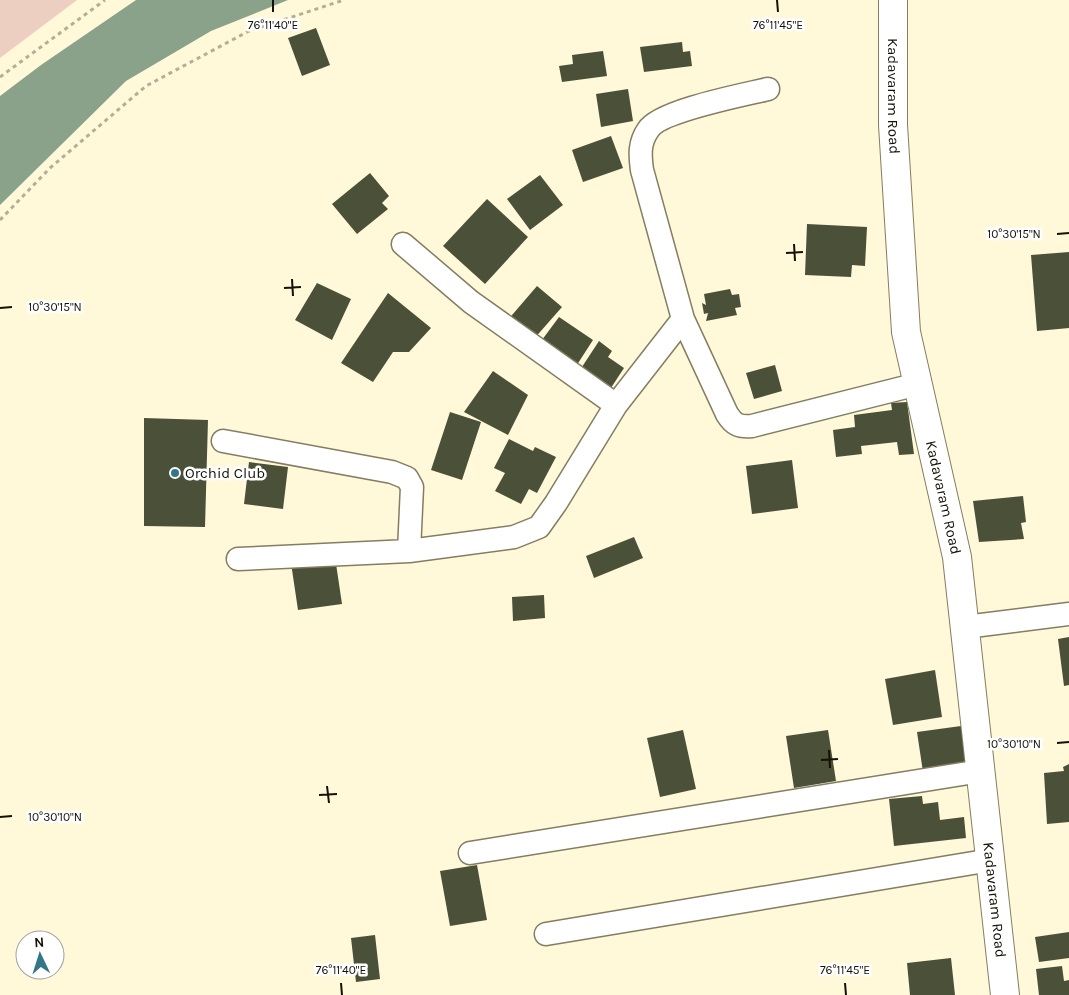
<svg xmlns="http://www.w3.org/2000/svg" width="1069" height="995" font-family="Karla,sans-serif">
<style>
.green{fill:#edcfc1}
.water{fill:#89a289}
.building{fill:#4a5138}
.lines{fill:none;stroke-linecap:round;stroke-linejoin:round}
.minor-casing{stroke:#837d61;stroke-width:25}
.secondary-casing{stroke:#837d61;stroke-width:30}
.path{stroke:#b4ae96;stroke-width:3;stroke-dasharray:4 4;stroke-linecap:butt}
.minor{stroke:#fff;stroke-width:22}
.secondary{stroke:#fff;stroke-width:28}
.ticks{fill:none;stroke:#141107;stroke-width:2}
.poi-dot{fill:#347688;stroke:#fff;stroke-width:2}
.labels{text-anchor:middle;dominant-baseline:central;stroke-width:5;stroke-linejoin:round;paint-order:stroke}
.street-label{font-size:15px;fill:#141107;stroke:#fff}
.poi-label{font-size:15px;fill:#141107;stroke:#fff;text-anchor:start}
.ticks-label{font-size:12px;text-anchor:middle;fill:#141107;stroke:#fff;stroke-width:5;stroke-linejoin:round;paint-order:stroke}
</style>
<rect width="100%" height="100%" fill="#fff8d9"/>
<path class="green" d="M0,0H77L0,58Z"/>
<path class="water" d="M136,0H288L211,31L126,81L0,205V96L41,65Z"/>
<path class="building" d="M316,28L330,65L302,76L288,38Z
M682,42L683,52L690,51L692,66L644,72L640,47Z
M603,51L607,76L562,82L559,66L573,64L572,55Z
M628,89L633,121L601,127L596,94Z
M611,136L623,168L583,182L572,150Z
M370,173L389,196L382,203L388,209L357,234L332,204Z
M540,175L563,205L530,230L507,199Z
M487,199L528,237L485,284L443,246Z
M807,224L867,227L865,266L852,265L851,277L805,275Z
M1069,252V328L1037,331L1031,255Z
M317,283L351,299L332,340L295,320Z
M537,286L562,307L533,340L507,321Z
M730,289L732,295L739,294L741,307L735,308L737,315L706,321L708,313L704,314L702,303L706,305L704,294Z
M388,293L431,328L409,352H393L373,382L341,363Z
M559,317L593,340L573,371L539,344Z
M599,341L612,351L608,357L624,368L607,394L578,373Z
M775,365L782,391L754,399L746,373Z
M493,371L528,395L508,435L464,412Z
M907,402L914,454L899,455L897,442L861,446L862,454L836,457L833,430L855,427L854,415L892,410L891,403Z
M450,412L481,422L462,480L431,470Z
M144,418L208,420L205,527L144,526Z
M509,439L533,451L535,447L556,457L537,493L529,489L521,504L495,491L505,473L494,468Z
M792,460L798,508L752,514L746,466Z
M249,462L288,467L283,509L244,504Z
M1023,496L1026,522L1021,523L1024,539L979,542L973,501Z
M634,537L643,558L594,578L586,556Z
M335,557L342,604L298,610L291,563Z
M544,595L545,618L513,621L512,597Z
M1069,637V685L1064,686L1058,639Z
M935,670L942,717L893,725L885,679Z
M961,726L967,765L923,772L917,732Z
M683,730L696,789L660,797L647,738Z
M828,730L836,781L794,788L786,736Z
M1069,764V822L1047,824L1044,773L1064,771L1063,767Z
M922,796L923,804L938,802L940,820L964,817L966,838L894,846L889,799Z
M477,865L487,920L450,926L440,871Z
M1069,932V958L1039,962L1035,937Z
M375,935L380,979L356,982L351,938Z
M951,958L955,995H910L907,963Z
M1062,966L1064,981L1069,980V995H1039L1036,969Z"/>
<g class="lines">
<g class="minor-casing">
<path id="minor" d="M403,244L471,302L616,405
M683,319L727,414C734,425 739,427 752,426L918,384
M223,441L392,472L407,478L412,487L409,551
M238,559L409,551L514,537L539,527L556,503L616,405L683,319L642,170C640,155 639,143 648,130C659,111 743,95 768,89
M965,627L1069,614
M470,853L981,771
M546,934L991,860"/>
</g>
<g class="secondary-casing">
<g id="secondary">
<path id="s1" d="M893,0V125L906,332L957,557L1005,995"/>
</g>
</g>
<path class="path" d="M0,77L105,0
M0,220L50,168L146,86L249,31L344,0"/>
<use href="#minor" class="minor"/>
<use href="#secondary" class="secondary"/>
</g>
<path class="ticks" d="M273,0V12M777,0L778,12M1057,234L1069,233M794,244L795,261M786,253L803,252M292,279L293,296M284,288L301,287M0,308L12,307M1057,743L1069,742M829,750L830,768M821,760L838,759M327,786L329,803M319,795L337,794M0,817L12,816M341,983L342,995M845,983L846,995"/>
<circle class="poi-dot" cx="175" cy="473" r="5"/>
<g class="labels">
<g class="street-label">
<text stroke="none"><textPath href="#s1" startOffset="96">Kadavaram Road</textPath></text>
<text stroke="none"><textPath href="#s1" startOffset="502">Kadavaram Road</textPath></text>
<text stroke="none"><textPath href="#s1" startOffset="908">Kadavaram Road</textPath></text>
</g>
<g class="poi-label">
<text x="185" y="473">Orchid Club</text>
</g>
</g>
<g class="ticks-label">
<text x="273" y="29">76°11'40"E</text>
<text x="778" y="29">76°11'45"E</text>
<text x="1014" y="238">10°30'15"N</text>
<text x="55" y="311">10°30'15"N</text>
<text x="1014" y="748">10°30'10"N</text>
<text x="55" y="821">10°30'10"N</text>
<text x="341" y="974">76°11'40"E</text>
<text x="845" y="974">76°11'45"E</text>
</g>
<g transform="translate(40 955) rotate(356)"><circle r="24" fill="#ffffff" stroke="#a1a09c"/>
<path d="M0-4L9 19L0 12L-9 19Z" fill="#347688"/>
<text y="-8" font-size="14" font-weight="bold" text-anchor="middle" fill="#141107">N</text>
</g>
</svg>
